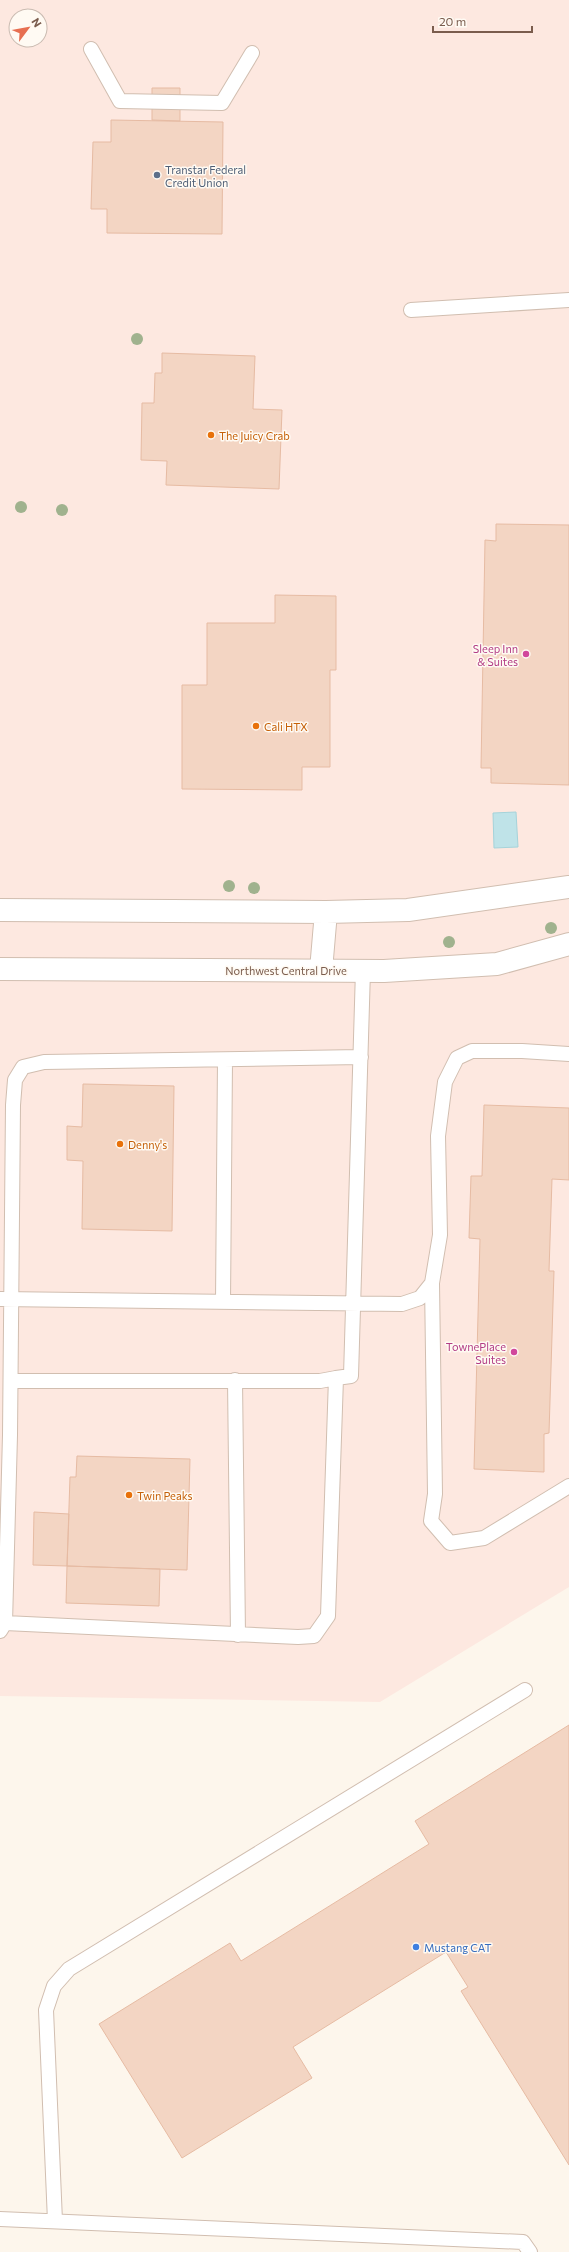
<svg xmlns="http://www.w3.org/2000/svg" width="569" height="2252" font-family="Commissioner,sans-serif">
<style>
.commercial{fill:#fde8e0;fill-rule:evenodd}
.water{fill:#bfe3e8;stroke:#a5d3da}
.building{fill:#f3d5c3;stroke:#e6bba3}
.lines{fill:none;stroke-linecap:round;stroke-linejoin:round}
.service-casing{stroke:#d1beb0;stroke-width:16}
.minor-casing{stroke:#d1beb0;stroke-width:24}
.service{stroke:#fff;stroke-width:14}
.minor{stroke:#fff;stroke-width:22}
.tree{fill:#a0b28e}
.service-dot{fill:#5c6f8a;stroke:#fffaf3;stroke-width:1.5}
.food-dot{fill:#e8710a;stroke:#fffaf3;stroke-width:1.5}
.hotel-dot{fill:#d1479c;stroke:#fffaf3;stroke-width:1.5}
.shop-dot{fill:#3f7fe0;stroke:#fffaf3;stroke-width:1.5}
.labels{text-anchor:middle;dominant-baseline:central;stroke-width:3;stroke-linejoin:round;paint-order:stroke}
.service-label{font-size:11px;fill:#4e5e75;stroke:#fffaf3;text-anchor:start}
.food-label{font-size:11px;fill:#c56008;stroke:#fffaf3;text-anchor:start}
.hotel-label{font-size:11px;fill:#b23c85;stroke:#fffaf3;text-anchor:end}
.street-label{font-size:11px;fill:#7a5c4d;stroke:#fffaf3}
.shop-label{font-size:11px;fill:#366cbe;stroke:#fffaf3;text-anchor:start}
</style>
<rect width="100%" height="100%" fill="#fdf6ec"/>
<path class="commercial" d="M0,0H569V1587L380,1702L0,1696ZM16,16H40V40H16Z"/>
<path class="water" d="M516,812L518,847L494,848L493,813Z"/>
<path class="building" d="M152,88H180V121L152,120Z
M111,120L223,122L222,234L107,233V209H91L93,142H111Z
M162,353L255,356L253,409L282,410L279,489L166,485L167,461L141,460L142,403H154L155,373H162Z
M496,524L569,525V785L491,783V768H481L485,540L496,541Z
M275,595L336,596V670H330V767H302V790L182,789V685H207V623H275Z
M83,1084L174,1086L172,1231L82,1229L83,1161L67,1160V1126L82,1127Z
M484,1105L569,1108V1180L552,1179L549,1271H554L549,1433L544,1434V1472L474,1469L480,1239L469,1238L471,1176H482Z
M77,1456L190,1459L187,1570L67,1566L70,1477H76Z
M34,1512L69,1514L67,1566L33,1565Z
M67,1566L160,1569L159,1606L66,1603Z
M569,1725V2165L461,1991L468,1987L446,1952L293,2047L312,2078L182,2158L99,2024L230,1943L241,1961L429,1844L415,1821Z"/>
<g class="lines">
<g class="service-casing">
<path id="service" d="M91,49L120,101L222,103L252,53
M411,310L569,300
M569,1054L522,1051H472L457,1058L445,1082L438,1136L440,1235L432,1283L435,1494L431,1521L450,1543L484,1538L569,1486
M0,1299L402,1304L420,1298L432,1283
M223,1302L225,1060
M235,1380L238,1635
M11,1381H320L336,1378
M5,1623L298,1637L314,1636L328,1616L336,1378L351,1376L363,970
M0,1631L5,1623L10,1435L13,1105L15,1080L23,1067L44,1062L361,1057
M0,2219L523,2242L530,2252
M55,2221L46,2010L54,1986L69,1969L525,1690"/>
</g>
<g class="minor-casing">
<path id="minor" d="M0,910L326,912L408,910L569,887
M0,969L384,971L497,964L569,944
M321,970L326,912"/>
</g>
<use href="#service" class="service"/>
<use href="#minor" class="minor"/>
</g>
<g class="tree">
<circle cx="137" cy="339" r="6"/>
<circle cx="21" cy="507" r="6"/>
<circle cx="62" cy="510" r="6"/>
<circle cx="229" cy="886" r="6"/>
<circle cx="254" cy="888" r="6"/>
<circle cx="551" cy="928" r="6"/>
<circle cx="449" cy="942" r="6"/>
</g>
<circle class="service-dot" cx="157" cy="175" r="4"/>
<g class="food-dot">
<circle cx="211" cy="435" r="4"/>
<circle cx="256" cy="726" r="4"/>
<circle cx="120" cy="1144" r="4"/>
<circle cx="129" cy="1495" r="4"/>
</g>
<g class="hotel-dot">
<circle cx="526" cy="654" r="4"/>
<circle cx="514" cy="1352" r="4"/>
</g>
<circle class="shop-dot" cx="416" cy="1947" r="4"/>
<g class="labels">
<g class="service-label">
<text x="165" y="169">Transtar Federal<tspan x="165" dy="13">Credit Union</tspan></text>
</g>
<g class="food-label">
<text x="219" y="435">The Juicy Crab</text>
<text x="264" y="726">Cali HTX</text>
<text x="128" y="1144">Denny's</text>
<text x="137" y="1495">Twin Peaks</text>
</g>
<g class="hotel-label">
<text x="518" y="648">Sleep Inn<tspan x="518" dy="13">&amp; Suites</tspan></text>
<text x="506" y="1346">TownePlace<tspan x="506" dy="13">Suites</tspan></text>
</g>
<g class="street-label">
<text x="286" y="970">Northwest Central Drive</text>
</g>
<g class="shop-label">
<text x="424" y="1947">Mustang CAT</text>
</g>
</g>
<g transform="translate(28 28) rotate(58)"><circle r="19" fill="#fffaf3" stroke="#cabbb1"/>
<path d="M0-3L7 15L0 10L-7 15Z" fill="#e76f51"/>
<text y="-6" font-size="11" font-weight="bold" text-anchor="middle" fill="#7a5c4d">N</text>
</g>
<path d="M433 26v6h99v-6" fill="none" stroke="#7a5c4d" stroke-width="2"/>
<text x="439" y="26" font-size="12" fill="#7a5c4d" stroke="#fffaf3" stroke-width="3" paint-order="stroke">20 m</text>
</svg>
